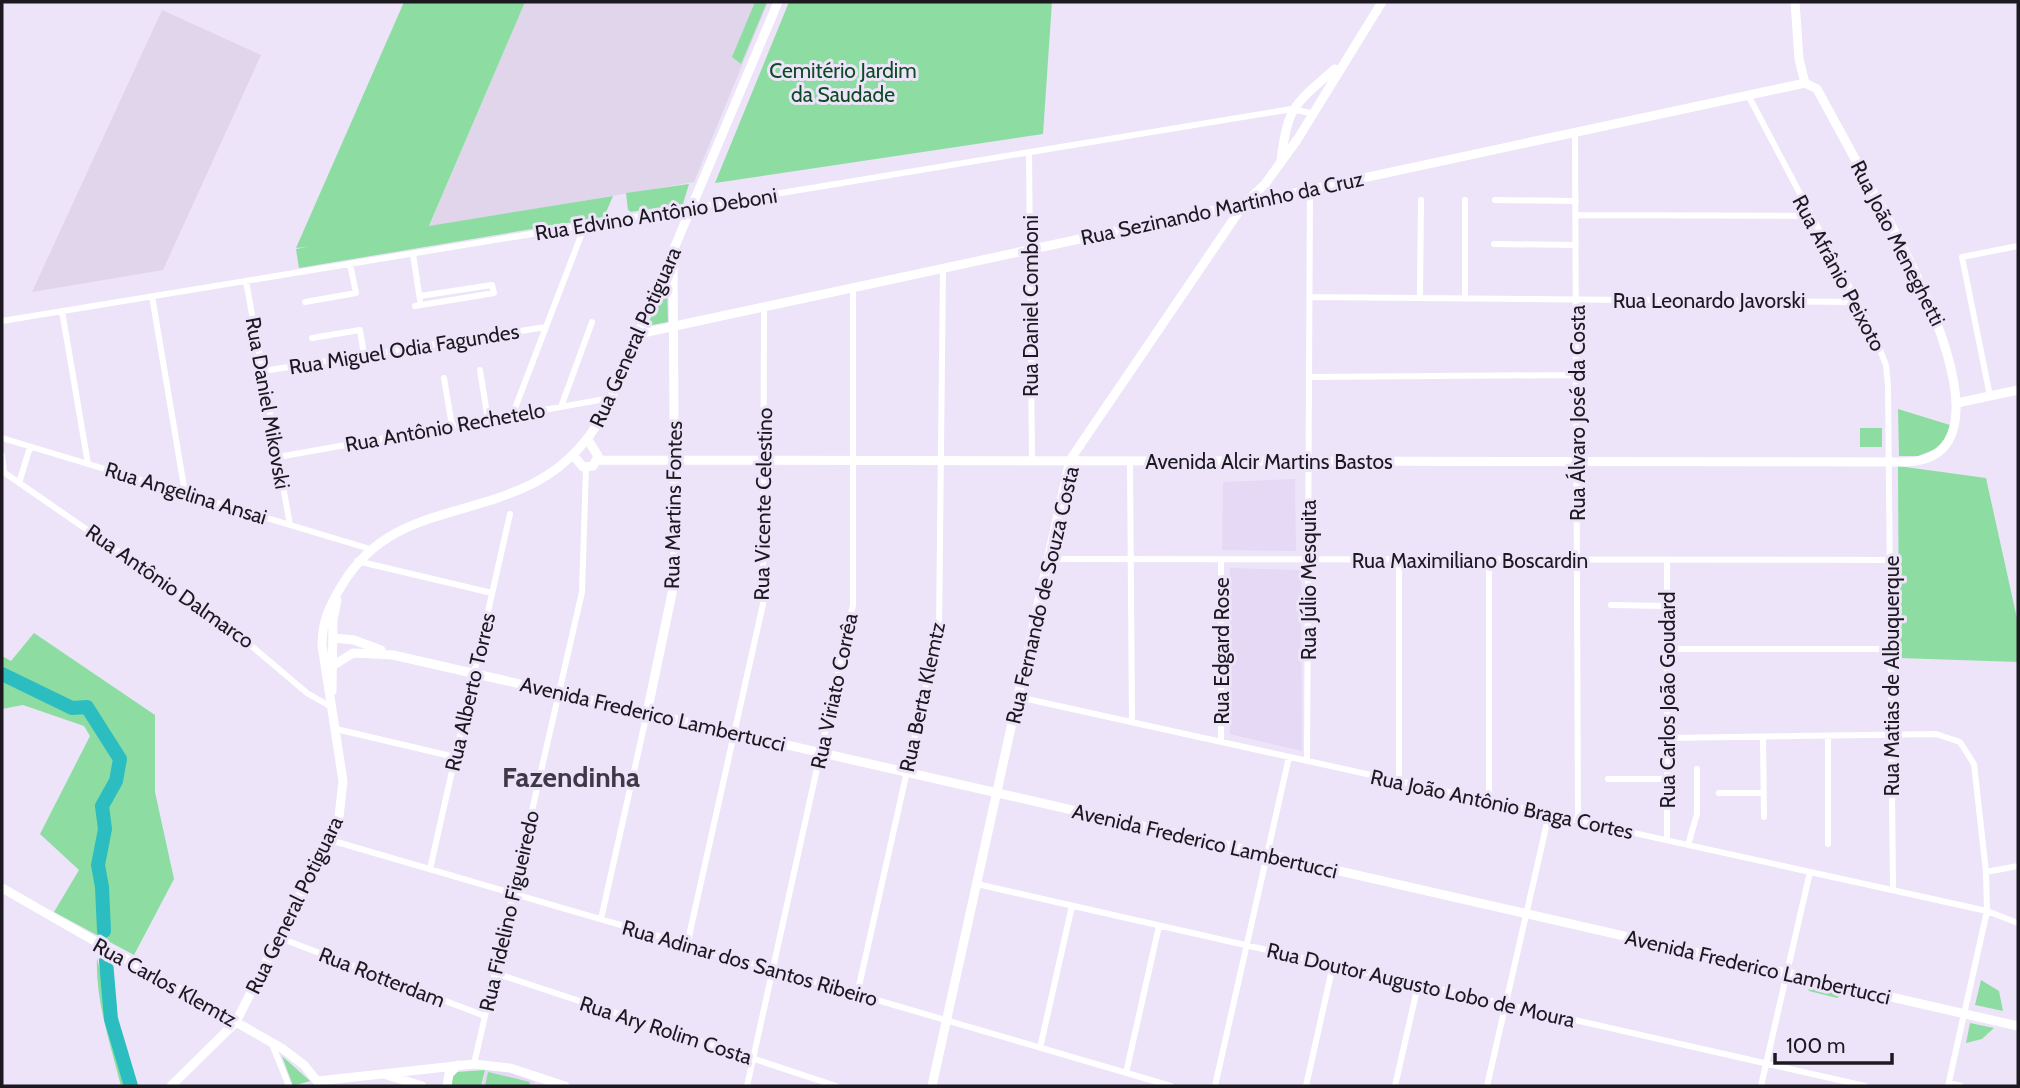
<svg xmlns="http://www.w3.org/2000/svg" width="2020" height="1088" font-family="Cabin,sans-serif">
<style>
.built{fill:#e5d9f5}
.industrial{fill:#e0d5ea}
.green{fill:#8ddda2}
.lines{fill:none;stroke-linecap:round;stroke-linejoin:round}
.river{stroke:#2cbdc0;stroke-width:14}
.street{stroke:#fff;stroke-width:6}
.secondary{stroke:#fff;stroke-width:9}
.labels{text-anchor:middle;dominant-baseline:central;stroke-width:6;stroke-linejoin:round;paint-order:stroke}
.park-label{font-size:21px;fill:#0e4b25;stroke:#ede4f9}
.street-label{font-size:21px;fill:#1c1921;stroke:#ede4f9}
.district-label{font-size:28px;font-weight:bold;fill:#3f3848;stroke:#ede4f9}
</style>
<rect width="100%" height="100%" fill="#ede4f9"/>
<path class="built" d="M1295,479L1296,551L1222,550L1223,482Z
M1230,568L1301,570L1302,751L1230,734Z
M485,1070L508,1072L535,1082L534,1086H482Z"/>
<path class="industrial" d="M525,2H768L694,182L429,227Z
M162,10L261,55L163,270L32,292Z"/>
<path class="green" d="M404,2H525L429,226L613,196L604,217L299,268L296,249L307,247L296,248Z
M755,2H767L741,64L732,57Z
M789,2H1052L1043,134L715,183Z
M689,184L683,204L631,212L628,210L626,193Z
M667,280L668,322L647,326Z
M1898,409L1950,425L1943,446L1918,456H1899Z
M1860,428H1882V447H1860Z
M1898,466L1986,478L2018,623V662L1899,658Z
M34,633L155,715V792L174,879L134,955L54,912L79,870L40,834L90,736L84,726L23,705L2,709V656L11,661Z
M97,958L129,1086H121C111,1046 95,1000 97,958Z
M1804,979L1849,989L1837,998L1809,991Z
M1981,980L1999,991L2003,1011L1975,1005Z
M1970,1023L1994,1028L1982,1039L1966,1043Z
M282,1056L310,1081L293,1086Z
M485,1070L481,1086H451V1076L456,1072Z
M488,1072L530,1082L529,1086H485Z"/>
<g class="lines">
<path class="river" d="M2,674L72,708L87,707L120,759L116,781L102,806L105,829L98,865L102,887L104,931
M106,961L111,1019L131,1086"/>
<path class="street" d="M1748,95L1873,332L1886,365L1888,386L1893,890
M1575,132L1578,821
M1029,152L1032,460
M1495,200L1576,201
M1576,215L1810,216
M1494,244L1576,245
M413,254L420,300
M246,281L290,525
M152,296L185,493
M1310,297L1856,302
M1420,298L1421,200
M1465,298V200
M305,302L356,293L350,264
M415,306L494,293L492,285L420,296
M62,311L88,464
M2,321L1292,109L1310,113
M312,338L360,330L364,355
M480,370L488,420
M263,371L546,327
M1309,377L1576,375
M444,378L452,426
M1990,396L1962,257L2018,246
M561,407L592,322
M512,416L585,225
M2,438L370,549
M2,455L4,473
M278,457L611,398
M1130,460L1132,722
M2,471L235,632L307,693L333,708
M19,483L30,447
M1049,559L1891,560
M1221,560V742
M1399,560V781
M1489,560V801
M1667,560V840
M357,561L492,593
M1611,605L1667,606
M1667,649H1891
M1018,697L1987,911L2018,923
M336,729L455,757
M1763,737L1764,817
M1667,738L1936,734L1960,742L1974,764L1986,872L1987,911L1948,1086
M1307,761L1310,189
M1608,779H1667
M1719,793H1764
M330,840L1171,1086
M1828,844V736
M1688,845L1697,814V769
M430,869L510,514
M1986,872L2018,866
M977,884L1865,1086
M601,919L647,713
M280,938L485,1016
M687,945L763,604L764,307
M495,973L836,1086
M857,995L939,628L943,269
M272,1044L289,1086
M1040,1048L1072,906
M474,1064L582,592L586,468
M1126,1073L1159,926
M1949,1083L1961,1086
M747,1086L853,605V288
M1215,1086L1289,757
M1306,1086L1333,965
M1395,1086L1418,985
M1487,1086L1549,814
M1761,1086L1810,872"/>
<path class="secondary" d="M1795,2L1799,59L1805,83
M1281,161C1287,106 1295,104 1335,69
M638,334L1805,83
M1957,403L2018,390
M573,455L583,467L593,466L598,456L588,440
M597,460L1908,462C2020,455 1905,250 1878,201C1858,164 1837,126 1817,89L1805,83
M333,638L354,640L381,650
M334,665L353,653L393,655L2018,1026
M332,691L333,620L337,600
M647,713L675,579L673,257
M2,888L283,1049L304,1065L321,1086
M387,1075L422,1086
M318,1081L474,1064L510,1068L565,1086
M171,1086L236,1022L339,817L343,781L322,645C322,621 330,605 342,585C388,509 463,519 534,483C570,464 595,435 611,398L778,2
M447,1086L449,1074L458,1065
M932,1086L1070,460L1244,204L1265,184L1297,140L1382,2"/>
</g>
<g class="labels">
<g class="park-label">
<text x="843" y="70">Cemitério Jardim<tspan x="843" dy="24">da Saudade</tspan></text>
</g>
<g class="street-label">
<text transform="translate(1222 208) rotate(-12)">Rua Sezinando Martinho da Cruz</text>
<text transform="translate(656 214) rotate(-9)">Rua Edvino Antônio Deboni</text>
<text transform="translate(1898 243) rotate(63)">Rua João Meneghetti</text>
<text transform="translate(1839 273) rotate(62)">Rua Afrânio Peixoto</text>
<text x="1709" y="300">Rua Leonardo Javorski</text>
<text transform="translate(1030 306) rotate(-90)">Rua Daniel Comboni</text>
<text transform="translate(635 337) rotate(-66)">Rua General Potiguara</text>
<text transform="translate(404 349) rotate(-9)">Rua Miguel Odia Fagundes</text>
<text transform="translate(268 403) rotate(80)">Rua Daniel Mikovski</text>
<text transform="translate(1577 413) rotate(-90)">Rua Álvaro José da Costa</text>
<text transform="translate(445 427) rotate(-10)">Rua Antônio Rechetelo</text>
<text x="1269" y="461">Avenida Alcir Martins Bastos</text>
<text transform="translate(186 493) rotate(17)">Rua Angelina Ansai</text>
<text transform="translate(763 504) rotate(-89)">Rua Vicente Celestino</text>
<text transform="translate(673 505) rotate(-89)">Rua Martins Fontes</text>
<text x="1470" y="560">Rua Maximiliano Boscardin</text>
<text transform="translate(1308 580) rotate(-90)">Rua Júlio Mesquita</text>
<text transform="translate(170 586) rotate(35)">Rua Antônio Dalmarco</text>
<text transform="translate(1042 595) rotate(-77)">Rua Fernando de Souza Costa</text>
<text transform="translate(1221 651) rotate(-90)">Rua Edgard Rose</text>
<text transform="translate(1891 676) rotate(-90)">Rua Matias de Albuquerque</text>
<text transform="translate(834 691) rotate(-78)">Rua Viriato Corrêa</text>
<text transform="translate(470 692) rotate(-77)">Rua Alberto Torres</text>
<text transform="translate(922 697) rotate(-78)">Rua Berta Klemtz</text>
<text transform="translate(1667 700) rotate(-90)">Rua Carlos João Goudard</text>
<text transform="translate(653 714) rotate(13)">Avenida Frederico Lambertucci</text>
<text transform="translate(1502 804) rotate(12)">Rua João Antônio Braga Cortes</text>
<text transform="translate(1205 841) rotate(13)">Avenida Frederico Lambertucci</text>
<text transform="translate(294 905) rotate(-64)">Rua General Potiguara</text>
<text transform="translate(509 911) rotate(-77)">Rua Fidelino Figueiredo</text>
<text transform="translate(750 963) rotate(16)">Rua Adinar dos Santos Ribeiro</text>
<text transform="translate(1758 967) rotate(13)">Avenida Frederico Lambertucci</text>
<text transform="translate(382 977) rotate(21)">Rua Rotterdam</text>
<text transform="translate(165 982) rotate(29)">Rua Carlos Klemtz</text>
<text transform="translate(1421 985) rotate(13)">Rua Doutor Augusto Lobo de Moura</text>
<text transform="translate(666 1030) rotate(18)">Rua Ary Rolim Costa</text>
</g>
<g class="district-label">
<text x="571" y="777">Fazendinha</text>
</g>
</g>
<rect width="2020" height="1088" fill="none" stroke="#1c1921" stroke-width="7"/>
<path d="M1775 1053v10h117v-10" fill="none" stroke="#1c1921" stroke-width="3.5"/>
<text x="1786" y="1053" font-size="21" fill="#1c1921" stroke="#ede4f9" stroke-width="5" paint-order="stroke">100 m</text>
</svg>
